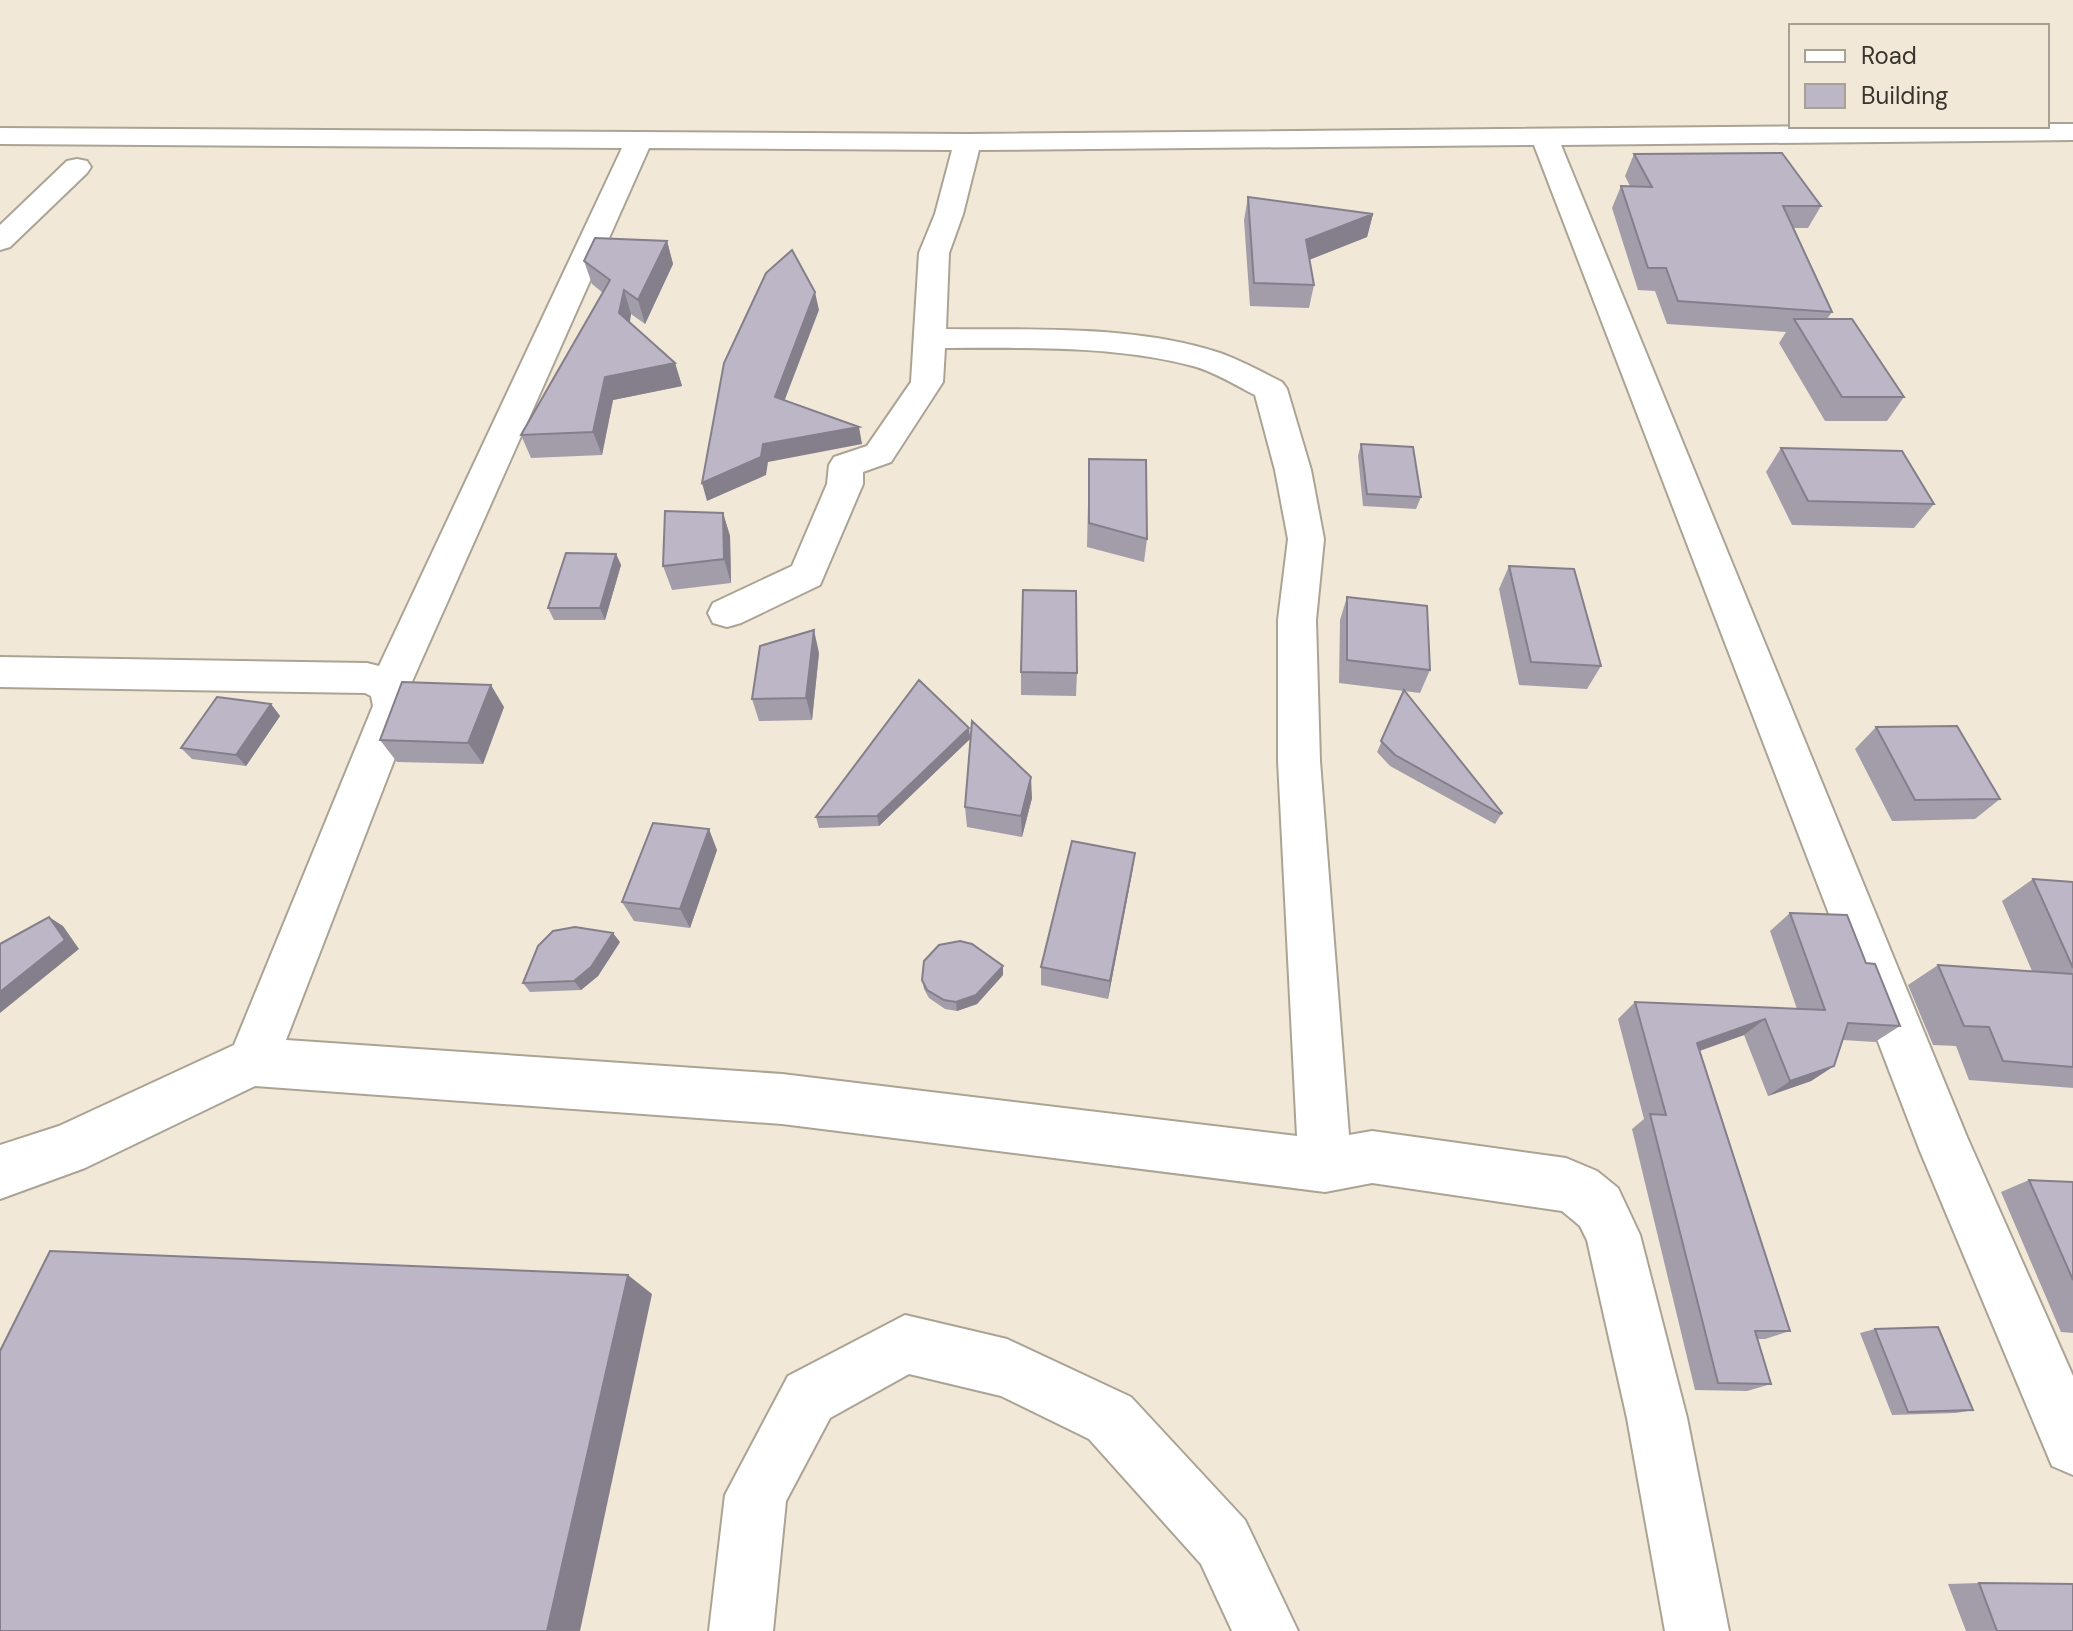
<svg xmlns="http://www.w3.org/2000/svg" width="2073" height="1631" font-family="'DM Sans',sans-serif">
<style>
.lines{fill:none;stroke-linecap:round;stroke-linejoin:round}
.minor-casing{stroke:#aba394;stroke-width:4}
.minor{fill:#fff;fill-rule:evenodd}
.wall{fill:#a39daa}
.shaded-wall{fill:#847f8b}
.building{fill:#bdb6c6;stroke:#847f8b;stroke-width:2}
</style>
<rect width="100%" height="100%" fill="#f1e8d8"/>
<g class="lines">
<g class="minor-casing">
<path id="minor" d="M2047,124H2073V140L1561,145L1967,1137L2073,1376V1475L2052,1466L1920,1151L1534,145L979,150L963,214L949,253L946,329C1035,330 1135,325 1220,353C1242,361 1262,372 1282,382L1287,389L1311,470L1324,539L1316,620L1320,761L1349,1135L1372,1131L1566,1158L1597,1171L1618,1188L1640,1235L1687,1418L1729,1631H1665L1627,1418L1587,1240L1580,1226L1562,1211L1372,1183L1325,1192L782,1124L255,1086L85,1168L0,1199V1145L59,1126L234,1045L373,706L371,696L365,693L0,687V657L367,663L379,666L622,148L0,144V128L968,134ZM649,148L952,150L935,214L919,253L911,382L867,446L834,457L829,465L827,484L792,566L713,603L708,613L713,623L727,627L741,623L820,585L863,484V472L891,462L943,382L945,348C1026,348 1114,345 1193,366C1215,372 1235,385 1255,395L1275,470L1288,539L1278,620V761L1297,1136L782,1074L286,1040L415,706L410,686Z
M77,159L87,161L91,167L87,173L10,247L0,250V225L67,161Z
M905,1315L1007,1339L1131,1397L1245,1520L1298,1631H1232L1201,1564L1089,1439L1001,1396L909,1374L830,1418L786,1501L773,1631H709L725,1495L788,1376Z"/>
</g>
<use href="#minor" class="minor"/>
</g>
<path class="wall" d="M1634,154L1821,206L1808,228H1794L1832,312L1827,319L1904,397L1887,421H1825L1779,343L1786,332L1667,324L1655,291L1638,290L1612,208L1621,186H1630L1625,176Z
M1248,197L1373,214L1367,237L1309,260L1314,285L1309,308L1250,306L1244,220Z
M667,241L673,264L645,324L631,314L630,322L675,363L682,386L613,400L602,455L531,458L521,435L603,293L592,284L584,261Z
M1361,444L1421,497L1416,509L1363,506L1358,456Z
M1781,448L1934,504L1914,528L1792,525L1766,472Z
M1089,459L1147,539L1144,562L1087,547Z
M723,513L730,536L731,583L672,590L663,566Z
M616,554L621,565L605,620H554L548,608Z
M1509,566L1601,666L1587,689L1519,685L1499,589Z
M1347,597L1430,670L1420,693L1404,691L1502,813L1495,824L1390,766L1377,752L1404,691L1339,683L1340,620Z
M819,653L812,720L759,721L752,699Z
M1021,672L1077,673L1076,696L1021,695Z
M271,704L280,716L246,766L192,759L181,748Z
M504,707L483,764L397,762L380,740Z
M1876,727L2000,799L1975,819L1892,821L1855,749Z
M969,728L970,739L879,826L819,828L816,817Z
M1032,798L1022,837L967,827L965,807Z
M717,850L690,928L634,921L622,902Z
M1135,853L1132,873L1108,999L1041,985V967Z
M2033,879L2073,882V1088L1969,1080L1956,1046L1933,1045L1908,985L1938,965L2032,971L2002,901Z
M1790,913L1866,963L1900,1026L1875,1042L1843,1040L1834,1066L1811,1081L1768,1096L1744,1035L1700,1051L1790,1331L1765,1339H1758L1771,1384L1747,1391L1695,1390L1632,1129L1644,1119L1618,1019L1635,1002L1797,1009L1770,931Z
M620,942L598,976L581,990L530,992L523,983Z
M1003,966V975L977,1004L957,1011L945,1009L929,998L924,989L922,980Z
M2029,1180L2073,1182V1333L2061,1332L2001,1192Z
M1875,1329L1973,1410L1956,1413L1892,1415L1860,1333Z
M1979,1583L2073,1631H1966L1948,1584Z"/>
<path class="shaded-wall" d="M1373,214L1367,237L1301,263L1306,240Z
M667,241L673,264L645,324L638,300Z
M624,290L631,314L627,336L619,313Z
M815,292L819,310L779,415L775,397Z
M675,363L682,386L613,400L602,455L593,432L605,377Z
M859,427L862,444L768,462L766,475L707,501L702,483L763,444Z
M723,513L730,536L731,583L724,559Z
M616,554L621,565L605,620L600,608Z
M814,630L819,653L812,720L806,698Z
M491,685L504,707L483,764L468,743Z
M271,704L280,716L246,766L236,755Z
M969,728L970,739L879,826L877,816Z
M1031,777L1032,798L1022,837L1021,816Z
M709,829L717,850L690,928L680,909Z
M1135,853L1132,873L1108,999L1110,981Z
M49,917L63,926L79,949L0,1013V992Z
M613,933L620,942L598,976L581,990L574,981Z
M1003,966V975L977,1004L957,1011L956,1002Z
M1765,1019L1744,1035L1678,1058L1697,1043Z
M1834,1066L1811,1081L1768,1096L1790,1081Z
M628,1275L652,1294L580,1631H547Z"/>
<path class="building" d="M1782,153L1821,206H1783L1832,312L1678,301L1666,268H1648L1621,186L1652,187L1634,154Z
M1248,197L1373,214L1306,240L1314,285L1254,283Z
M595,238L667,241L638,300L624,290L619,313L675,363L605,377L593,432L521,435L610,280L584,261Z
M792,250L815,292L775,397L859,427L763,444L761,457L702,483L724,363L766,273Z
M1794,319H1852L1904,397H1842Z
M1361,444L1413,447L1421,497L1367,494Z
M1781,448L1902,451L1934,504L1808,501Z
M1089,459L1146,460L1147,539L1089,523Z
M665,511L723,513L724,559L663,566Z
M566,553L616,554L600,608H548Z
M1509,566L1574,569L1601,666L1531,662Z
M1023,590L1076,591L1077,673L1021,672Z
M1347,597L1427,606L1430,670L1347,660Z
M814,630L806,698L752,699L760,646Z
M919,680L969,728L877,816L816,817Z
M402,682L491,685L468,743L380,740Z
M1404,690L1502,813L1501,814L1395,755L1381,741Z
M217,697L271,704L236,755L181,748Z
M972,721L1031,777L1021,816L965,807Z
M1957,726L2000,799L1915,800L1876,727Z
M653,823L709,829L680,909L622,902Z
M1072,841L1135,853L1110,981L1041,967Z
M2033,879L2073,882V968Z
M1790,913L1847,915L1866,963L1875,964L1900,1026L1848,1023L1834,1066L1790,1081L1765,1019L1697,1043L1790,1331H1755L1771,1384L1718,1383L1650,1114L1666,1115L1635,1002L1825,1010Z
M49,917L65,940L0,992V944Z
M575,927L613,933L591,967L574,981L523,983L538,946L553,931Z
M960,941L972,944L1003,966L976,995L956,1002L944,1000L927,990L922,980L924,961L939,945Z
M1938,965L2073,974V1067L2003,1061L1989,1027L1964,1026Z
M2029,1180L2073,1182V1280Z
M50,1251L628,1275L547,1631H0V1351Z
M1938,1327L1973,1410L1908,1412L1875,1329Z
M1979,1583L2073,1584V1631H1997Z"/>
<rect x="1789" y="24" width="260" height="104" fill="#f1e8d8" stroke="#a7a094" stroke-width="2"/>
<rect x="1805" y="50" width="40" height="12" fill="#ffffff" stroke="#a7a094" stroke-width="2"/>
<text x="1861" y="64" font-size="24" fill="#38342e">Road</text>
<rect x="1805" y="84" width="40" height="24" fill="#bdb6c6" stroke="#a7a094" stroke-width="2"/>
<text x="1861" y="104" font-size="24" fill="#38342e">Building</text>
</svg>
